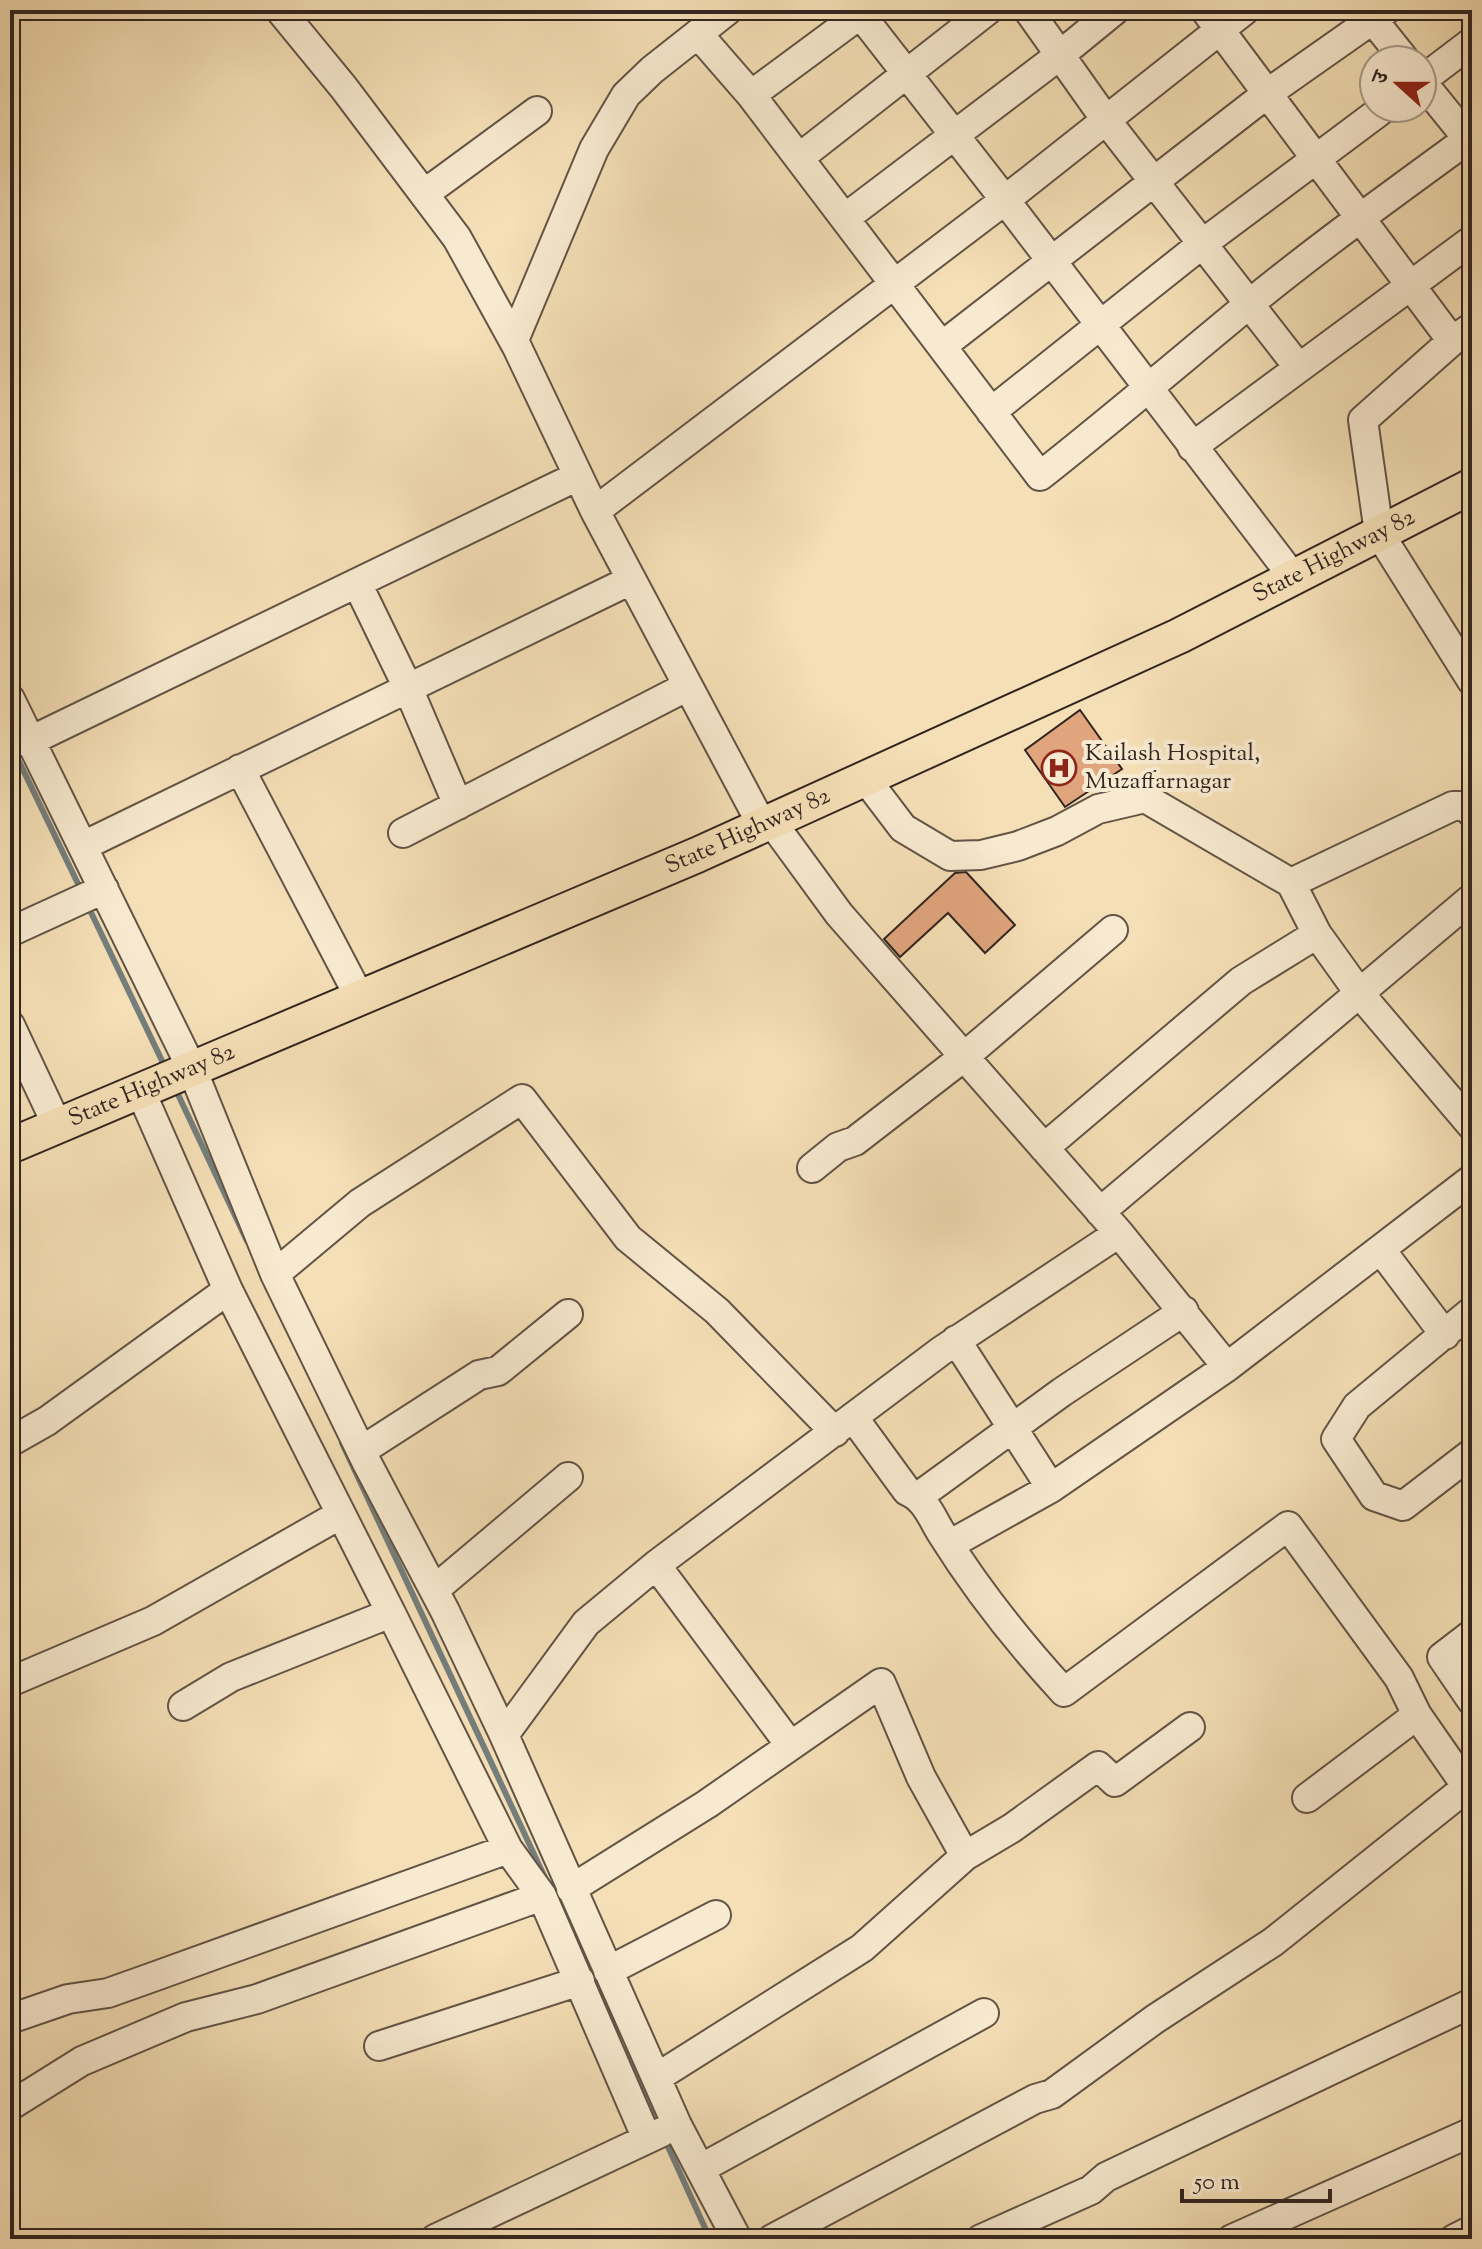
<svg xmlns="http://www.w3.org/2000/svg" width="1482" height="2249" font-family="'Sorts Mill Goudy','Noto Serif Devanagari',serif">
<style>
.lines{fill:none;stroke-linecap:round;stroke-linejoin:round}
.stream{stroke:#757e7c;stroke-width:6}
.building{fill:#e0a57d;stroke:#312520;stroke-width:2}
.minor-casing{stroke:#625446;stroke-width:32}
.major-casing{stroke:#312520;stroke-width:38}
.minor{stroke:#f8ead0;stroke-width:28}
.major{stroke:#f5dfb6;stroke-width:34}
.labels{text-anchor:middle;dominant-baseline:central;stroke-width:8;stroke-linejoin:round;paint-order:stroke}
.street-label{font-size:24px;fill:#312520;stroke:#f8ead0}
.poi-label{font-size:24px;fill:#312520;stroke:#f8ead0;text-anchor:start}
</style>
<rect width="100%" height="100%" fill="#f5dfb6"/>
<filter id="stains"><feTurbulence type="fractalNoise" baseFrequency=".0025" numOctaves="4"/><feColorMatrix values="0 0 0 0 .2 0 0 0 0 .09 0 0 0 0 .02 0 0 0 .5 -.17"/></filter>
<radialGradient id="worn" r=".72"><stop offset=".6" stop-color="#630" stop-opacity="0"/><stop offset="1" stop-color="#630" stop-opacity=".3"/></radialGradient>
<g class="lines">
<path class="stream" d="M13,749L81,890
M87,904L165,1067
M175,1088L247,1241
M342,1443L547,1882
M623,2049L658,2126
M665,2140L710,2239"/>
</g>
<path class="building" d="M1080,710L1122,769L1065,807L1025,750Z
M966,872L1015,925L985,953L948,913L900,957L884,939L955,873Z"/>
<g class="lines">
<g class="minor-casing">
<path id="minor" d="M280,10L344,88L457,238L517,347L595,511L762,825
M857,10L1005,200L1293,577
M1028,10L1106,120L1299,368L1472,240
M1205,10L1452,341
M1365,10L1405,60
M698,34L751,95L1040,476C1111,420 1179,362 1248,305C1319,247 1394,193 1468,139
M1422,80L1472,42
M1422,82L1472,144
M751,95L866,10
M799,158L988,10
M424,194L537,111
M845,218L1060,55L1115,10
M1472,327L1452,341L1363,420L1379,533L1472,681
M514,340L594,149L626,95L652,70L728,10
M942,346L1268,93L1386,10
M991,412L1202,244L1384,108
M1192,447L1299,368
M595,511L1005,200L1245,10
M357,583L408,688L458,805
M10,699L192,1069L275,1274L367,1463L445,1611L504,1735L586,1623L656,1565L941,1351L1119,1233L839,914L771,821
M11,741H30L578,476
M240,769L360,998
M865,778L903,828L950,856L981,855L1018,846L1057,831L1098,809L1145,798L1291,883L1317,934L1360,994L1472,1126
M403,833L688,686
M83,846L631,580
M1291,883L1453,806H1466L1472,813
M10,932L104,889
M10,1025L57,1125
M1044,1148L1241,981L1317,934
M812,1168L838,1147L855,1141L965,1056L1113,930
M1100,1212L1472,898
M1381,1250L1445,1335
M275,1274L360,1203L522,1099L628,1238L717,1311L835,1432
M228,1290L391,1613
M1472,1311L1357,1406L1336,1439L1374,1496L1403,1506L1472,1453
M956,1340L1051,1488L1227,1367L1119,1233
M1227,1367L1472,1179
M10,1442L47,1421L228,1290L140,1090
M361,1451L479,1375L498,1371L568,1314
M919,1496L1062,1392L1184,1311
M949,1545L1051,1488
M656,1565L790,1745
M434,1590L568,1477
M1472,1634L1442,1657L1472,1701
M10,1682L153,1621L341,1514
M183,1706L231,1677L391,1613L508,1849L542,1896L647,2139
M504,1735L677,2125L737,2239
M1307,1798L1417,1715
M571,1889L707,1804L881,1683L921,1777L965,1856
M608,1971L716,1915
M10,2019L68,1999L108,1993L153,1977L508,1849
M379,2046L580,1981
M656,2078L862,1948L965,1856L1012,1828L1098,1766L1115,1782L1190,1727
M10,2106L82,2061L186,2017L257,1999L542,1896
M700,2169L984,2013
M435,2239L662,2132
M772,2239L1035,2099L1052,2094L1155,2019L1273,1942L1467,1787L1417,1715L1399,1678L1288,1526L1064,1692C1019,1643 977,1590 942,1534C932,1518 925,1498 907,1491L853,1417
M981,2239L1091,2190L1106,2177L1472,2003
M1232,2239L1472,2132
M1454,2239L1472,2230"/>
</g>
<g class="major-casing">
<g id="major">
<path id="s1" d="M10,1146L697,855L1179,636L1472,486"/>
</g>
</g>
<use href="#minor" class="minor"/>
<use href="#major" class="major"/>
</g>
<defs>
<g id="hospital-ring" transform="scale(1.8)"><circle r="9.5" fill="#f8ead0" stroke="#8f2418" stroke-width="1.5"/><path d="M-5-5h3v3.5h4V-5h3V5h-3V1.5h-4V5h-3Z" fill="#8f2418"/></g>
</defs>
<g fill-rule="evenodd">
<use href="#hospital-ring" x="1059" y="768"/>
</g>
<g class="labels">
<g class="street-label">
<text stroke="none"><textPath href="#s1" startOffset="1450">State Highway 82</textPath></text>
<text stroke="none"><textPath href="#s1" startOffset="802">State Highway 82</textPath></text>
<text stroke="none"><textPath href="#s1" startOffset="154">State Highway 82</textPath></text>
</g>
<g class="poi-label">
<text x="1085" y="754">Kailash Hospital,<tspan x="1085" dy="28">Muzaffarnagar</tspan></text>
</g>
</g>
<rect width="1482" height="2249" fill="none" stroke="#f5dfb6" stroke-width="40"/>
<rect x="12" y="12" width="1458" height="2225" fill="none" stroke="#312520" stroke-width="4"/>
<rect x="20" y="20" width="1442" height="2209" fill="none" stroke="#312520" stroke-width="2"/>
<g transform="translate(1398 84) rotate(291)"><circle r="38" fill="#f8ead0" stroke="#a89b8a" stroke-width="2"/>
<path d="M0-6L14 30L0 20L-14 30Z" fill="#8f2418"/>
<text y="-12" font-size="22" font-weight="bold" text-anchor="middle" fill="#312520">उ</text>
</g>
<path d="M1182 2189v12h148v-12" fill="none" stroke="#312520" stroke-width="4"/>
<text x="1194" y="2189" font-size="24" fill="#312520" stroke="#f8ead0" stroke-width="6" paint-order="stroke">50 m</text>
<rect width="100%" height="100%" filter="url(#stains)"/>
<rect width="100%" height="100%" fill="url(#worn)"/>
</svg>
